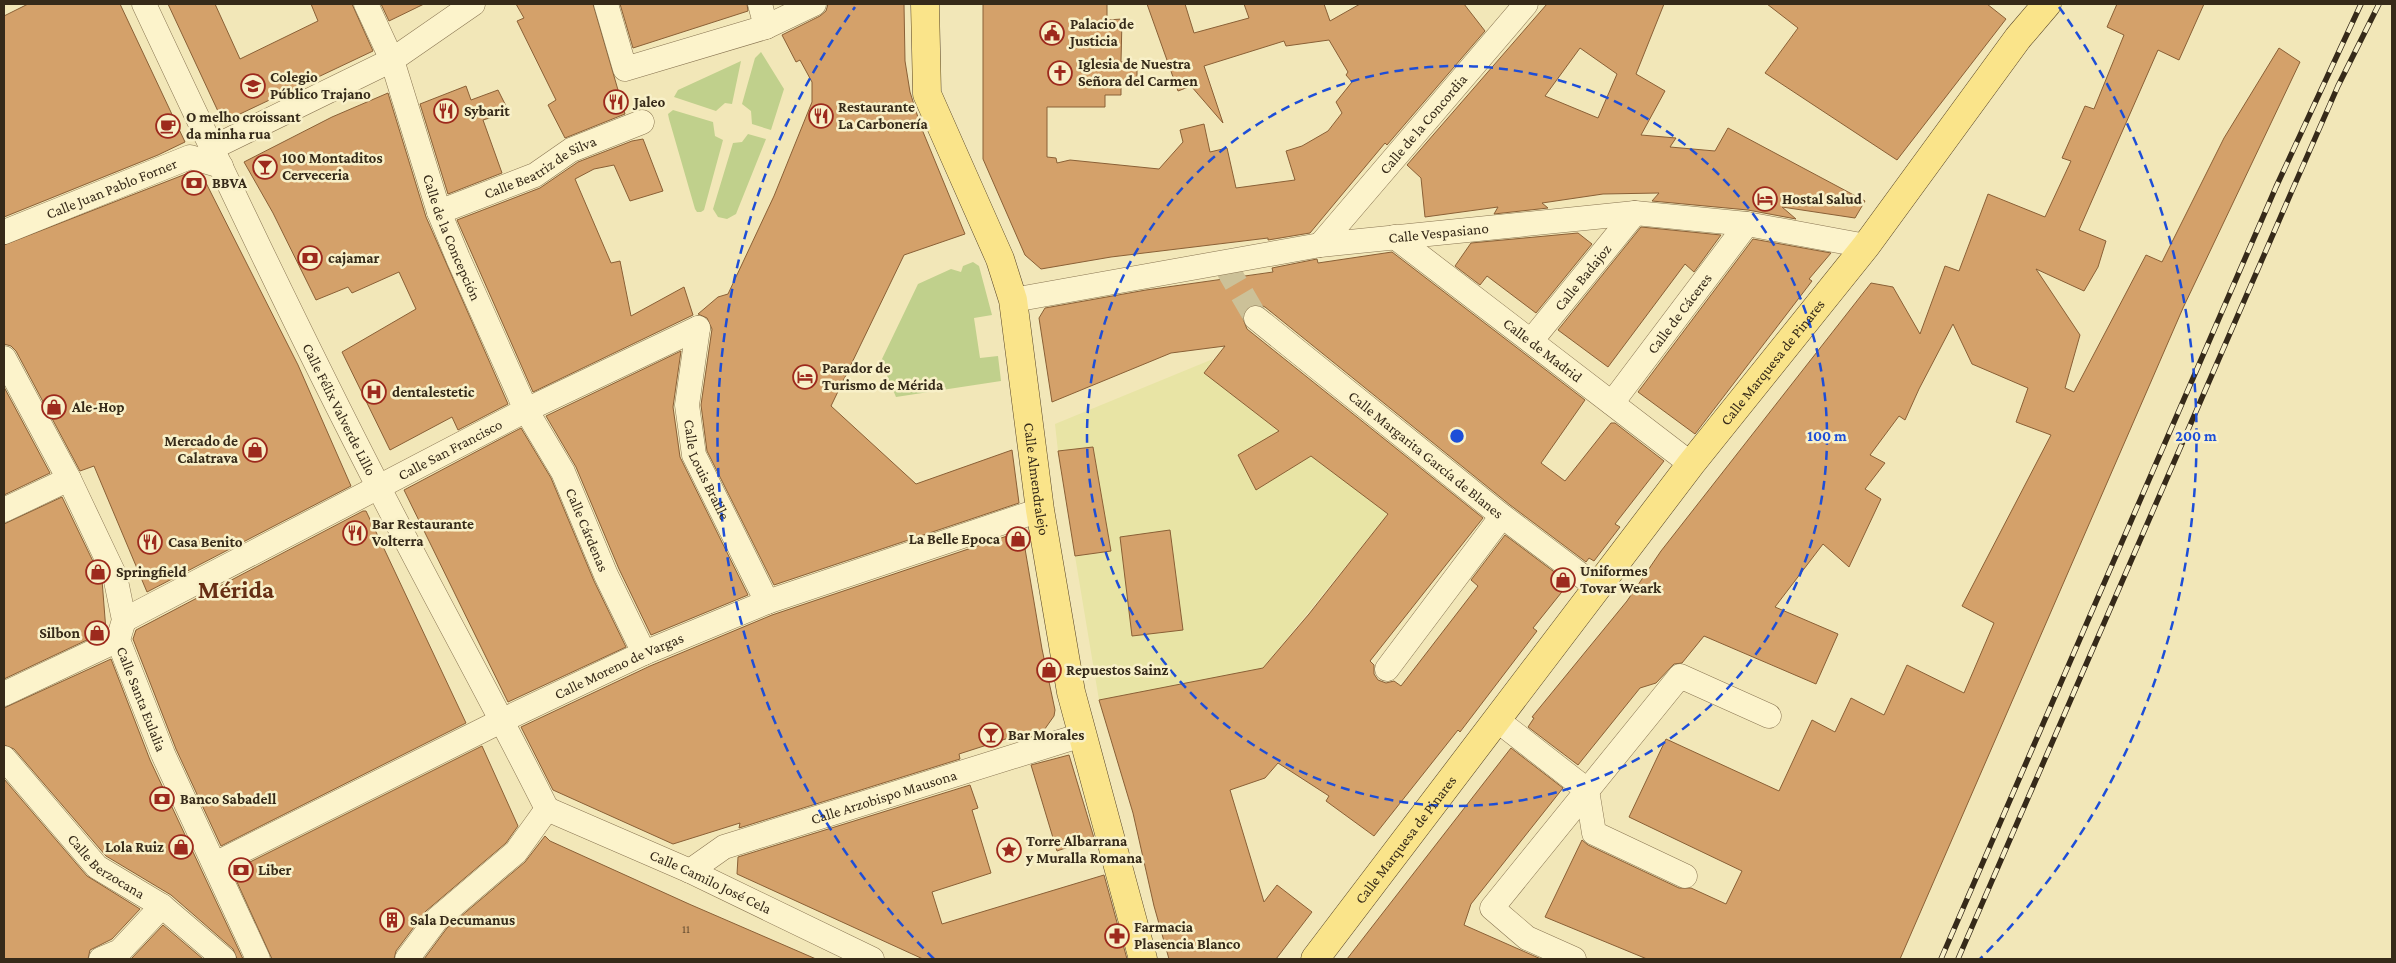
<svg xmlns="http://www.w3.org/2000/svg" width="2396" height="963" font-family="'Crimson Pro',serif">
<style>
.farmland{fill:#e8e4a5}
.green{fill:#c0d08c}
.building{fill:#d4a16a;stroke:#8a6036;fill-rule:evenodd}
.lines{fill:none;stroke-linecap:round;stroke-linejoin:round}
.minor-tunnel{stroke:#ccc198;stroke-width:24;stroke-dasharray:24 12;stroke-linecap:butt}
.minor-casing{stroke:#897552;stroke-width:25}
.major-casing{stroke:#554227;stroke-width:29}
.minor{stroke:#fcf3cb;stroke-width:24}
.major{stroke:#fae48a;stroke-width:28}
.rail-casing{stroke:#362a19;stroke-width:5.5}
.rail{stroke:#f8f0c8;stroke-width:4;stroke-dasharray:11;stroke-linecap:butt}
.ring{fill:none;stroke:#1d4ed8;stroke-width:2.5;stroke-dasharray:9 6}
.labels{text-anchor:middle;dominant-baseline:central;stroke-width:5;stroke-linejoin:round;paint-order:stroke}
.number-label{font-size:12px;fill:#5e482d}
.poi-label{font-size:15px;font-weight:bold;fill:#362a19;stroke:#f8f0c8;text-anchor:start}
.street-label{font-size:15px;fill:#362a19;stroke:#f8f0c8}
.town-label{font-size:25px;font-weight:bold;fill:#662e14;stroke:#f8f0c8}
.centre{fill:#1d4ed8;stroke:#f8f0c8;stroke-width:2.5}
.ring-label{font-size:15px;text-anchor:middle;font-weight:bold;fill:#1d4ed8;stroke:#f8f0c8;stroke-width:5;stroke-linejoin:round;paint-order:stroke}
</style>
<rect width="100%" height="100%" fill="#f2e7b8"/>
<path class="farmland" d="M1213,359L1205,373L1388,514L1263,668L1099,700L1075,556L1111,551L1093,447L1058,451L1055,424Z"/>
<path class="green" d="M761,52L784,89L771,130L752,124L751,111L742,104L755,58Z
M741,61L732,104L725,103L716,111L674,97L678,90Z
M673,110L713,122L715,136L723,140L704,210L701,212H697L695,209L669,119L668,114Z
M748,134L766,139L736,214L727,219L718,217L713,209L733,143L742,142Z
M973,262L979,266L992,315L974,318L980,358L998,356L1001,381L896,397L881,361L918,284L951,269L961,272L963,266Z"/>
<path class="building" d="M28,4H120L185,142L158,155L4,217V16Z
M168,4H215L240,59L318,21L311,4H352L373,51L223,122Z
M381,4H424L389,21Z
M516,4H593L625,114L565,138L548,105L556,100L517,21L524,18Z
M620,4H747L748,11L633,48Z
M828,4H904L905,61L910,92L921,127L965,234L904,255L831,406L916,484L1012,450L1019,503L774,585L707,451L701,405L712,329L707,318L698,314L718,297L728,294L774,196L812,102V82L800,60L796,62L782,35L820,16L826,11Z
M983,4H1107V20L1122,19L1121,62H1137V85H1121V95H1105V107H1047V157L1056,158L1057,163L1070,160L1159,169L1183,142L1180,130L1204,124L1210,152L1227,148L1236,188L1295,180L1286,151L1302,146L1328,131L1342,113L1336,102L1352,82L1346,75L1348,72L1329,40L1286,46L1284,41L1204,66L1223,123L1191,86L1178,91L1147,4H1185L1194,33L1249,18L1244,4H1324L1330,21L1360,4H1464L1485,31L1387,145L1385,143L1310,233L1268,240V238L1111,257L1041,269L1025,255L983,159Z
M1547,4H1664L1636,74L1665,91L1641,135L1676,138L1670,147L1715,151L1728,128L1865,201L1855,218L1782,207L1796,219L1748,210L1652,201L1659,193L1603,194L1542,203L1548,208L1494,214L1498,207L1425,217L1421,178L1407,165ZM1580,48L1617,74L1598,118L1545,96Z
M1767,4H1987L2006,19L1897,160L1765,73L1798,28Z
M2117,4H2204L2179,60L2158,50L2079,230L2106,241L2098,267L2084,291L2036,269L2080,335L2065,388L2074,392L2146,255L2162,262L2224,138L2279,48L2300,62L2183,308L1900,959H1647L1545,917L1582,840L1588,845L1679,888H1691L1726,904L1742,871L1629,817L1666,739L1779,791L1812,720L1835,732L1851,698L1884,715L1907,665L1964,693L1994,623L1962,606L2051,435L2016,422L2028,388L1972,364L1953,324L1919,389L1905,420L1899,416L1870,455L1885,463L1865,489L1881,499L1849,567L1823,544L1775,607L1838,634L1816,684L1704,636L1682,663L1674,664L1656,683L1640,688L1578,765L1528,727L1534,718L1532,717L1627,601L1661,551L1871,283L1893,287L1920,334L1945,266L1959,271L1988,194L2045,217L2071,161L2062,158L2085,106L2094,109L2124,35L2107,27Z
M466,86L471,100L498,90L509,112L483,120L502,173L448,194L420,104Z
M388,93L426,217L508,404L458,430L452,417L390,450L342,352L416,309L399,272L352,293L348,287L316,300L273,213L244,162L332,117Z
M643,139L663,191L630,201L614,165L594,169L575,179L611,263L620,261L631,316L684,287L693,315L533,392L457,220L540,188L578,162L632,141Z
M191,172L202,175L298,365L351,486L147,592L94,466L80,471L16,351L11,346L4,344V245Z
M1641,227L1721,235L1694,272L1685,264L1608,367L1558,330Z
M1578,233L1592,244L1536,313L1487,276L1480,285L1455,266L1471,243Z
M1753,239L1831,253L1809,279L1812,281L1695,434L1638,392Z
M1392,252L1585,400L1541,463L1565,481L1611,423H1615L1664,461L1615,524L1620,527L1594,561L1589,558L1586,562L1510,505L1265,307L1258,304L1246,309L1242,316L1247,329L1483,518L1370,661L1374,665V674L1378,680L1386,683L1394,681L1401,686L1478,586L1471,580L1505,535L1569,583L1533,628L1537,631L1460,732L1458,730L1374,836L1326,801L1329,796L1278,763L1265,778L1230,790L1264,902L1277,885L1312,912L1276,959H1169L1154,906L1133,813L1099,700L1263,668L1309,614L1388,514L1311,456L1256,490L1238,455L1279,431L1204,373L1225,346L1171,353L1052,402L1039,318L1045,308L1146,290L1273,272L1272,268L1317,259L1318,263Z
M681,351L673,407L680,457L748,595L651,635L619,569L576,467L546,416Z
M4,387L50,473L4,495Z
M521,428L551,478L594,581L626,647L508,702L404,490Z
M1093,447L1111,551L1075,556L1058,451Z
M62,497L102,580L106,631L4,679V524Z
M363,511H366L387,555L466,723L221,846L176,749L133,639L136,630Z
M1170,530L1183,630L1132,636L1120,537Z
M1022,531L1042,649L1055,710L1054,716L1042,733L1023,739L1021,734L959,754L960,759L739,828L740,823L673,844L553,790L521,727L650,666L772,615Z
M111,659L150,760L243,959H237L233,949L171,895L106,856L14,749L4,745V708Z
M482,746L518,826L506,843L426,911L396,951L394,959H272L232,871Z
M1511,748L1563,788L1471,904L1464,925L1541,959H1347Z
M1069,755L1094,838L1057,851L1031,765Z
M4,779L87,876L140,909L112,939L90,950L88,959H4Z
M970,785L978,808L972,810L991,873L932,892L942,924L1104,875L1127,959H923L737,874L738,857Z
M545,836L550,841L689,904L816,959H424L447,928L525,862Z
M163,925L203,959H131Z"/>
<g class="lines">
<path class="minor-tunnel" d="M1224,263L1256,318"/>
<g class="minor-casing">
<g id="minor">
<path id="s1" d="M144,4C220,166 297,329 379,488C434,596 493,701 547,809"/>
<path id="s2" d="M366,4L392,60L439,212L458,258L526,410L563,472L606,575L644,653"/>
<path d="M606,4L625,69L766,27L814,4"/>
<path d="M760,4L766,27"/>
<path d="M212,148L392,60L473,4"/>
<path id="s3" d="M439,212L535,175L571,150L642,122"/>
<path id="s4" d="M4,232L190,157L221,166"/>
<path id="s5" d="M1395,237L1691,464"/>
<path id="s6" d="M1320,245L1526,4"/>
<path id="s7" d="M1013,300L1320,245L1635,213L1747,224L1866,246"/>
<path id="s8" d="M1256,318L1502,516L1598,588"/>
<path id="s9" d="M698,328L687,405L694,455L767,602"/>
<path id="s10" d="M1531,341L1635,213"/>
<path id="s11" d="M4,358L69,479L115,576L124,620L118,640L163,754L258,959"/>
<path id="s12" d="M1612,403L1747,224"/>
<path d="M4,510L69,479"/>
<path id="s13" d="M124,620L526,410L698,328"/>
<path d="M1387,669L1502,516"/>
<path d="M4,694L118,640"/>
<path d="M1497,720L1587,790L1594,833L1685,876"/>
<path id="s14" d="M4,758L97,867L162,906L224,959"/>
<path id="s15" d="M547,809L690,871L872,959"/>
<path id="s16" d="M215,864L503,720L644,653L767,602L1040,510"/>
<path id="s17" d="M690,871L724,847L1082,735"/>
<path d="M101,959L120,951L162,906"/>
<path d="M407,959L437,919L516,852L547,809"/>
<path d="M1574,959L1527,938L1492,908L1680,676L1769,716"/>
</g>
</g>
<g class="major-casing">
<g id="major">
<path id="s18" d="M925,4L927,94L1000,259L1013,300L1040,510L1071,692L1143,959"/>
<path id="s19" d="M1315,959L1691,464L1866,246L2018,38L2047,4"/>
</g>
</g>
<use href="#minor" class="minor"/>
<use href="#major" class="major"/>
<g class="rail-casing">
<path id="rail" d="M1941,959L2276,187L2361,4
M1958,959L2291,193L2338,86L2379,4"/>
</g>
<use href="#rail" class="rail"/>
</g>
<g class="ring">
<circle cx="1457" cy="436" r="370"/>
<path d="M934 959A739 739 0 0 1 855 7M2059 7A739 739 0 0 1 1980 959"/>
</g>
<defs>
<g id="civic-ring" transform="scale(1.25)"><circle r="9.5" fill="#f8f0c8" stroke="#9d2a1d" stroke-width="1.5"/><path d="M-.6-6.5H3V-4.5H.6V-3L4-1V1h2V6H-6V1h2V-1L-.6-3ZM-1.2 2.5V6h2.4V2.5Z" fill="#9d2a1d"/></g>
<g id="church-ring" transform="scale(1.25)"><circle r="9.5" fill="#f8f0c8" stroke="#9d2a1d" stroke-width="1.5"/><path d="M-1.2-6h2.4v3.5h3.3v2.4h-3.3V6h-2.4V-.1h-3.3v-2.4h3.3Z" fill="#9d2a1d"/></g>
<g id="school-ring" transform="scale(1.25)"><circle r="9.5" fill="#f8f0c8" stroke="#9d2a1d" stroke-width="1.5"/><path d="M0-5L7-2L0 1L-7-2ZM-4 1L0 2.5L4 1V4Q0 6-4 4Z" fill="#9d2a1d"/></g>
<g id="restaurant-ring" transform="scale(1.25)"><circle r="9.5" fill="#f8f0c8" stroke="#9d2a1d" stroke-width="1.5"/><path d="M-5-6h1v4h1v-4h1v4h1v-4h1v5L-1.5 .5V6h-2V.5L-5-1ZM5-6V6H3V1.5H1.5Q1.5-4 5-6Z" fill="#9d2a1d"/></g>
<g id="cafe-ring" transform="scale(1.25)"><circle r="9.5" fill="#f8f0c8" stroke="#9d2a1d" stroke-width="1.5"/><path d="M-5.5-4.5H6V0H3Q3 3.5 0 3.5H-2.5Q-5.5 3.5-5.5 0ZM3-3.2v2h1.7v-2ZM-6 4.5H4V6H-6Z" fill="#9d2a1d"/></g>
<g id="bar-ring" transform="scale(1.25)"><circle r="9.5" fill="#f8f0c8" stroke="#9d2a1d" stroke-width="1.5"/><path d="M-6-5H6L.8 .8V4.5H3.5V6h-7V4.5H-.8V.8Z" fill="#9d2a1d"/></g>
<g id="bank-ring" transform="scale(1.25)"><circle r="9.5" fill="#f8f0c8" stroke="#9d2a1d" stroke-width="1.5"/><path d="M-6-4H6V4H-6ZM0-2.3a2.3 2.3 0 1 0 0 4.6a2.3 2.3 0 1 0 0-4.6Z" fill="#9d2a1d"/></g>
<g id="hotel-ring" transform="scale(1.25)"><circle r="9.5" fill="#f8f0c8" stroke="#9d2a1d" stroke-width="1.5"/><path d="M-6-4.5h1.5V1H6V5H4.5V3h-9V5H-6ZM-4 0a1.8 1.8 0 1 1 3.6 0ZM.5 0V-2.5h3Q6-2.5 6 0Z" fill="#9d2a1d"/></g>
<g id="hospital-ring" transform="scale(1.25)"><circle r="9.5" fill="#f8f0c8" stroke="#9d2a1d" stroke-width="1.5"/><path d="M-5-5h3v3.5h4V-5h3V5h-3V1.5h-4V5h-3Z" fill="#9d2a1d"/></g>
<g id="shop-ring" transform="scale(1.25)"><circle r="9.5" fill="#f8f0c8" stroke="#9d2a1d" stroke-width="1.5"/><path d="M-5-2.5h2.3a2.7 3.5 0 0 1 5.4 0H5L5.5 6h-11ZM-1.5-2.5h3a1.5 2.3 0 0 0-3 0Z" fill="#9d2a1d"/></g>
<g id="sight-ring" transform="scale(1.25)"><circle r="9.5" fill="#f8f0c8" stroke="#9d2a1d" stroke-width="1.5"/><path d="M0-6L1.8-2.2L6-1.7L2.9 1.2L3.7 5.4L0 3.3L-3.7 5.4L-2.9 1.2L-6-1.7L-1.8-2.2Z" fill="#9d2a1d"/></g>
<g id="building-ring" transform="scale(1.25)"><circle r="9.5" fill="#f8f0c8" stroke="#9d2a1d" stroke-width="1.5"/><path d="M-4-6H4V6H1V3H-1V6H-4ZM-2.5-4.3h1.7v1.8h-1.7ZM.8-4.3h1.7v1.8H.8ZM-2.5-1h1.7V.8h-1.7ZM.8-1h1.7V.8H.8Z" fill="#9d2a1d"/></g>
<g id="pharmacy-ring" transform="scale(1.25)"><circle r="9.5" fill="#f8f0c8" stroke="#9d2a1d" stroke-width="1.5"/><path d="M-2-6h4v4h4v4h-4v4h-4v-4h-4v-4h4Z" fill="#9d2a1d"/></g>
</defs>
<g fill-rule="evenodd">
<use href="#civic-ring" x="1052" y="33"/>
<use href="#church-ring" x="1060" y="73"/>
<use href="#school-ring" x="253" y="86"/>
<use href="#restaurant-ring" x="616" y="102"/>
<use href="#restaurant-ring" x="446" y="111"/>
<use href="#restaurant-ring" x="821" y="116"/>
<use href="#cafe-ring" x="168" y="126"/>
<use href="#bar-ring" x="265" y="167"/>
<use href="#bank-ring" x="194" y="183"/>
<use href="#hotel-ring" x="1765" y="199"/>
<use href="#bank-ring" x="310" y="258"/>
<use href="#hotel-ring" x="805" y="377"/>
<use href="#hospital-ring" x="374" y="392"/>
<use href="#shop-ring" x="54" y="407"/>
<use href="#shop-ring" x="255" y="450"/>
<use href="#restaurant-ring" x="355" y="533"/>
<use href="#shop-ring" x="1018" y="539"/>
<use href="#restaurant-ring" x="150" y="542"/>
<use href="#shop-ring" x="98" y="572"/>
<use href="#shop-ring" x="1563" y="580"/>
<use href="#shop-ring" x="97" y="633"/>
<use href="#shop-ring" x="1049" y="670"/>
<use href="#bar-ring" x="991" y="735"/>
<use href="#bank-ring" x="162" y="799"/>
<use href="#shop-ring" x="181" y="847"/>
<use href="#sight-ring" x="1009" y="850"/>
<use href="#bank-ring" x="241" y="870"/>
<use href="#building-ring" x="392" y="920"/>
<use href="#pharmacy-ring" x="1117" y="936"/>
</g>
<g class="labels">
<g class="number-label">
<text x="686" y="929">11</text>
</g>
<g class="poi-label">
<text x="1070" y="24">Palacio de<tspan x="1070" dy="17">Justicia</tspan></text>
<text x="1078" y="64">Iglesia de Nuestra<tspan x="1078" dy="17">Señora del Carmen</tspan></text>
<text x="270" y="77">Colegio<tspan x="270" dy="17">Público Trajano</tspan></text>
<text x="634" y="102">Jaleo</text>
<text x="838" y="107">Restaurante<tspan x="838" dy="17">La Carbonería</tspan></text>
<text x="464" y="111">Sybarit</text>
<text x="186" y="117">O melho croissant<tspan x="186" dy="17">da minha rua</tspan></text>
<text x="282" y="158">100 Montaditos<tspan x="282" dy="17">Cerveceria</tspan></text>
<text x="212" y="183">BBVA</text>
<text x="1782" y="199">Hostal Salud</text>
<text x="328" y="258">cajamar</text>
<text x="822" y="368">Parador de<tspan x="822" dy="17">Turismo de Mérida</tspan></text>
<text x="392" y="392">dentalestetic</text>
<text x="72" y="407">Ale-Hop</text>
<text x="238" y="441" text-anchor="end">Mercado de<tspan x="238" dy="17">Calatrava</tspan></text>
<text x="372" y="524">Bar Restaurante<tspan x="372" dy="17">Volterra</tspan></text>
<text x="1000" y="539" text-anchor="end">La Belle Epoca</text>
<text x="168" y="542">Casa Benito</text>
<text x="1580" y="571">Uniformes<tspan x="1580" dy="17">Tovar Weark</tspan></text>
<text x="116" y="572">Springfield</text>
<text x="80" y="633" text-anchor="end">Silbon</text>
<text x="1066" y="670">Repuestos Sainz</text>
<text x="1008" y="735">Bar Morales</text>
<text x="180" y="799">Banco Sabadell</text>
<text x="1026" y="841">Torre Albarrana<tspan x="1026" dy="17">y Muralla Romana</tspan></text>
<text x="164" y="847" text-anchor="end">Lola Ruiz</text>
<text x="258" y="870">Liber</text>
<text x="410" y="920">Sala Decumanus</text>
<text x="1134" y="927">Farmacia<tspan x="1134" dy="17">Plasencia Blanco</tspan></text>
</g>
<g class="street-label">
<text stroke="none"><textPath href="#s6" startOffset="159">Calle de la Concordia</textPath></text>
<text stroke="none"><textPath href="#s3" startOffset="111">Calle Beatriz de Silva</textPath></text>
<text stroke="none"><textPath href="#s4" startOffset="116">Calle Juan Pablo Forner</textPath></text>
<text stroke="none"><textPath href="#s7" startOffset="431">Calle Vespasiano</textPath></text>
<text stroke="none"><textPath href="#s2" startOffset="249">Calle de la Concepción</textPath></text>
<text stroke="none"><textPath href="#s10" startOffset="82">Calle Badajoz</textPath></text>
<text stroke="none"><textPath href="#s12" startOffset="112">Calle de Cáceres</textPath></text>
<text stroke="none"><textPath href="#s5" startOffset="186">Calle de Madrid</textPath></text>
<text stroke="none"><textPath href="#s19" startOffset="752">Calle Marquesa de Pinares</textPath></text>
<text stroke="none"><textPath href="#s1" startOffset="450">Calle Félix Valverde Lillo</textPath></text>
<text stroke="none"><textPath href="#s13" startOffset="368">Calle San Francisco</textPath></text>
<text stroke="none"><textPath href="#s8" startOffset="218">Calle Margarita García de Blanes</textPath></text>
<text stroke="none"><textPath href="#s9" startOffset="146">Calle Louis Braille</textPath></text>
<text stroke="none"><textPath href="#s18" startOffset="494">Calle Almendralejo</textPath></text>
<text stroke="none"><textPath href="#s2" startOffset="572">Calle Cárdenas</textPath></text>
<text stroke="none"><textPath href="#s16" startOffset="450">Calle Moreno de Vargas</textPath></text>
<text stroke="none"><textPath href="#s11" startOffset="374">Calle Santa Eulalia</textPath></text>
<text stroke="none"><textPath href="#s17" startOffset="209">Calle Arzobispo Mausona</textPath></text>
<text stroke="none"><textPath href="#s19" startOffset="150">Calle Marquesa de Pinares</textPath></text>
<text stroke="none"><textPath href="#s14" startOffset="150">Calle Berzocana</textPath></text>
<text stroke="none"><textPath href="#s15" startOffset="179">Calle Camilo José Cela</textPath></text>
</g>
<g class="town-label">
<text x="236" y="589">Mérida</text>
</g>
</g>
<circle cx="1457" cy="436" r="8" class="centre"/>
<g class="ring-label">
<text x="1827" y="441">100 m</text>
<text x="2196" y="441">200 m</text>
</g>
<rect width="2396" height="963" fill="none" stroke="#362a19" stroke-width="10"/>
</svg>
